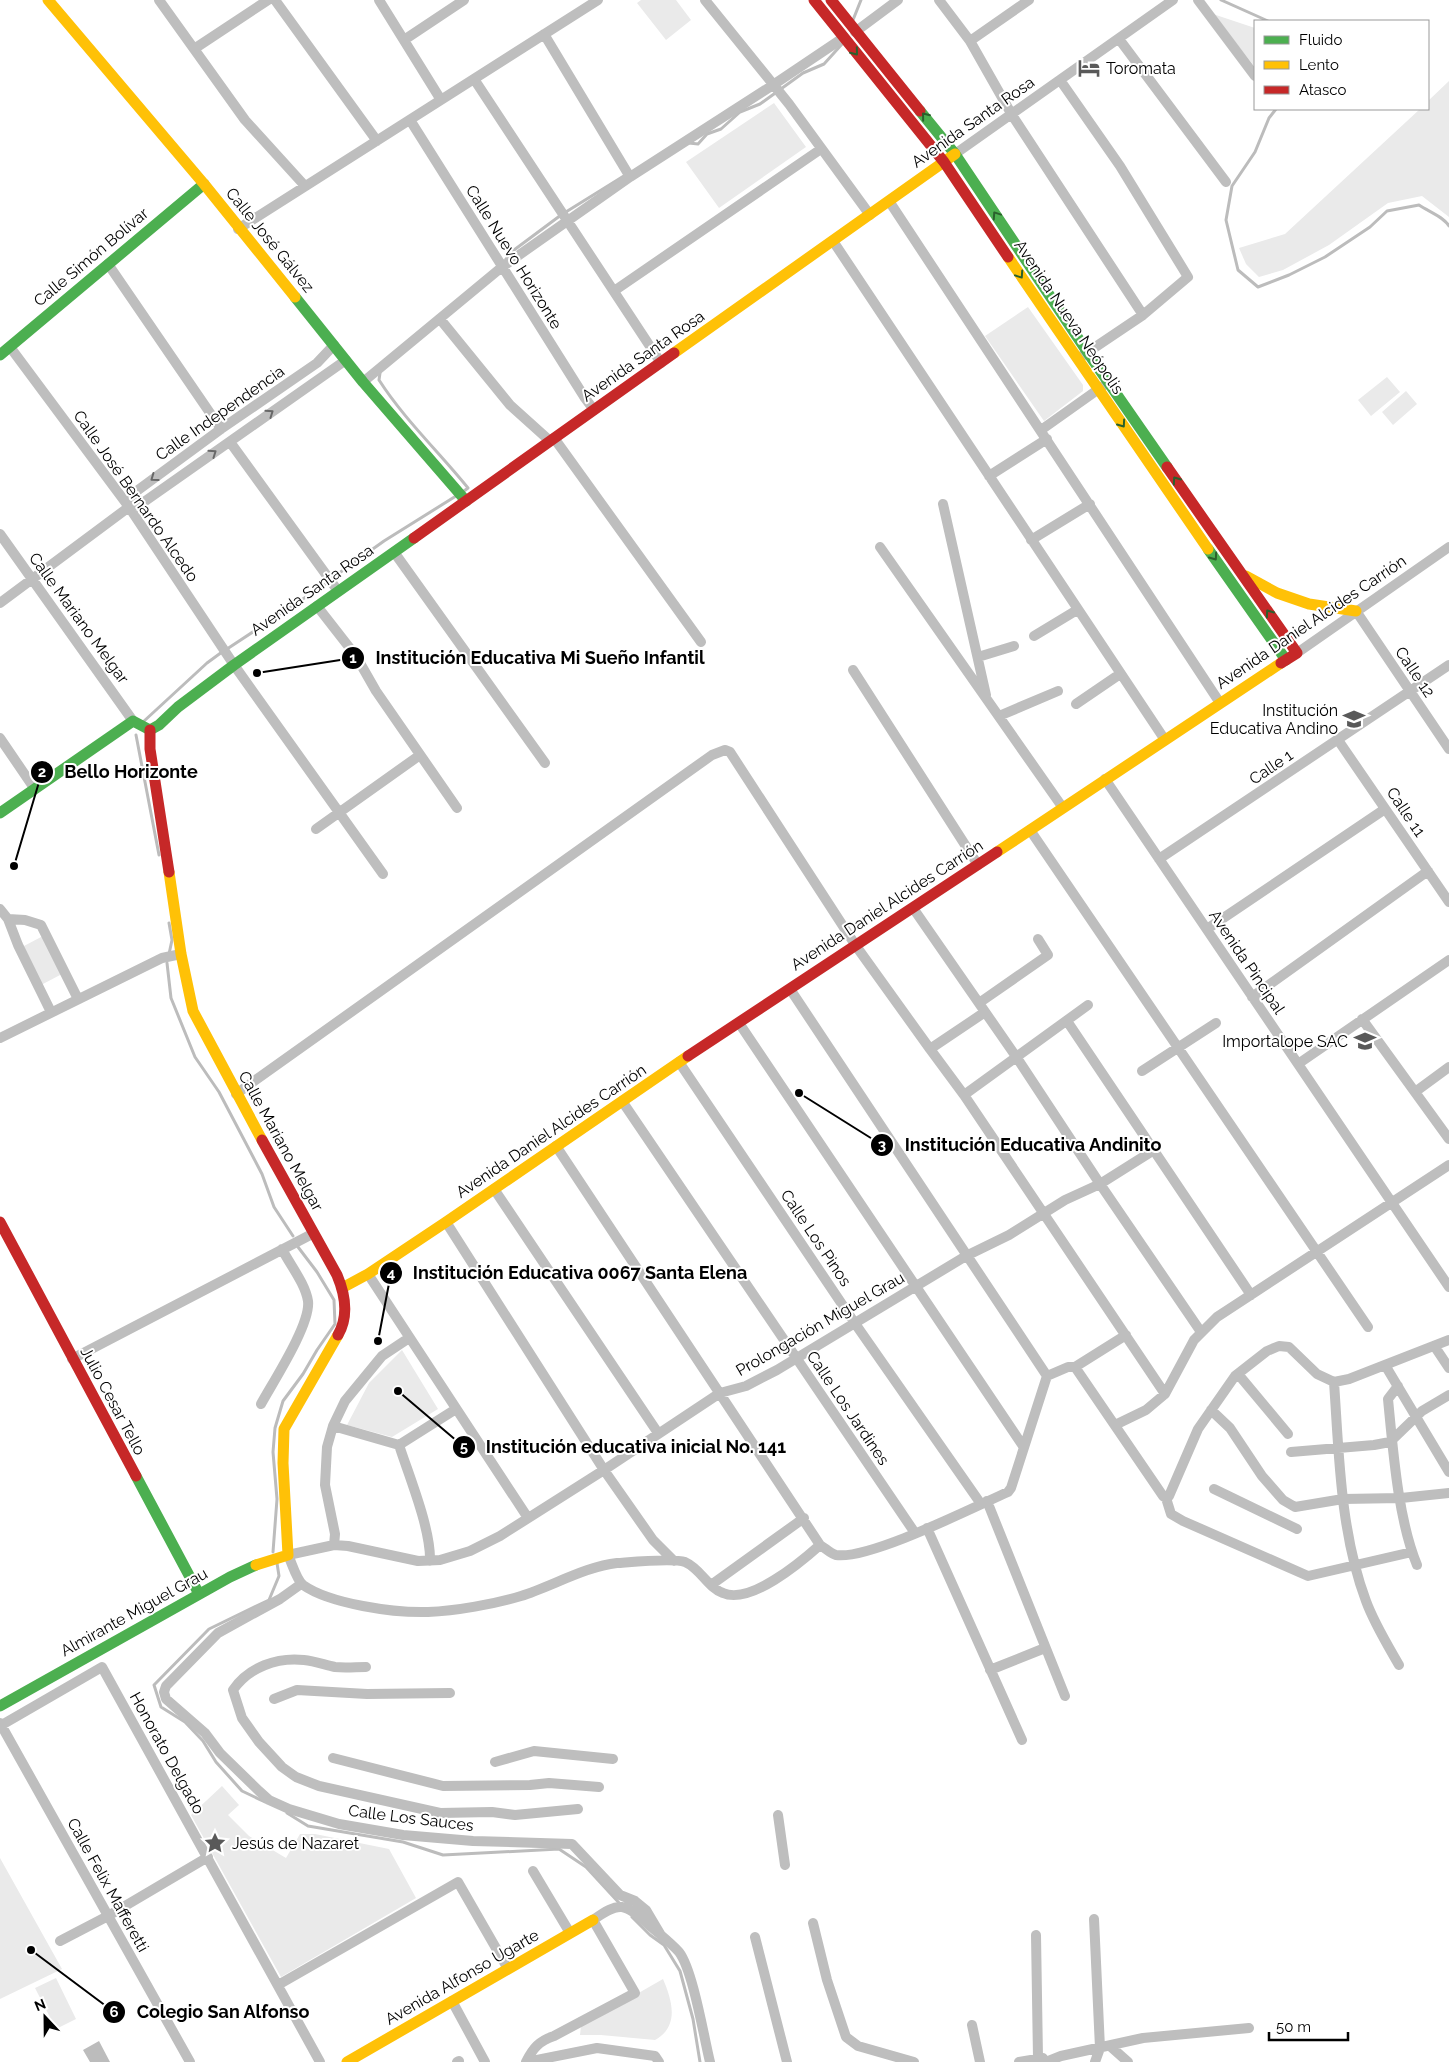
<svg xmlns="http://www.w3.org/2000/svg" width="1449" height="2062" font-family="Raleway,sans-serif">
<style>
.green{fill:#eaeaea}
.water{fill:#bcbcbc}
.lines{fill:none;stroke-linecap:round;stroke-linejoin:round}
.stream{stroke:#bcbcbc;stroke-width:3}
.street{stroke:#bebebe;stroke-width:10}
.fast{stroke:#4caf50;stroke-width:11}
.slow{stroke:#ffc107;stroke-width:11}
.jam{stroke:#c62828;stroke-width:11}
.oneway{stroke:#2a602c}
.oneway2{stroke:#686868}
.labels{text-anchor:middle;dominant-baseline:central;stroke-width:4;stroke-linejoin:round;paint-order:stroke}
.poi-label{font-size:16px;fill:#000;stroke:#fff;text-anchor:start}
.street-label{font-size:16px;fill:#000;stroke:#fff}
.leader{fill:none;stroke:#000;stroke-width:2}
.callout-dot{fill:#000;stroke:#fff;stroke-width:2}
.mark-label{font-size:15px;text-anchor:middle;font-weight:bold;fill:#fff}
.callout-label{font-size:18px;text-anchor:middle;font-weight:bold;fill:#000;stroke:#fff;stroke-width:4;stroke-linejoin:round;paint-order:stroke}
</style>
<rect width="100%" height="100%" fill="#fff"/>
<path class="green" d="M641,0H676L691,20L666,40L637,3Z
M1213,14L1255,28V67Z
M1449,81V217L1422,196L1388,203L1329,245L1283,270L1259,277L1246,264L1239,248L1285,234L1420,109H1428V101Z
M774,103L806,147L719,208L686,162Z
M1028,307L1083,385V391L1044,421L985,336Z
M1387,377L1400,392L1371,416L1358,400Z
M1406,391L1417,404L1393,425L1382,412Z
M43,936L62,974L41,985L22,947Z
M402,1350L438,1409L392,1437L347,1425L369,1383Z
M222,1786L239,1805L228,1815L249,1836L286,1858L300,1834H315L389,1849L416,1898L281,1977L191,1815Z
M0,1858L62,1969L0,1999Z
M56,1978L76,2019L56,2029L35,1988Z
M663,1979C672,2000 680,2026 655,2040L601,2035H580L581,2026Z"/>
<path class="water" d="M99,2041L110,2062H111H90L83,2050Z"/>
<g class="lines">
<path class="stream" d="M1221,0L1268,21
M853,20L861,0
M1276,109L1269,118L1255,152L1232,186L1226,220L1238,270L1258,287L1289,275L1325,257L1370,227L1387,211L1419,205C1429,212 1443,216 1449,226
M689,143L698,144L707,134L721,129L740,112L760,104L803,73L824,64L843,43
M506,259L514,250L561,215L627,174
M380,373L379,380C404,419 439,452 468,488L464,491
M335,576L384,541L456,496
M227,649L327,583
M143,722L207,663L222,652
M136,735L159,855
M169,923L172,940L169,954
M167,963L171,998L195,1057L219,1092L262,1174L274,1207L293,1236
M273,1552L277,1499L273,1452L275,1428L283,1401L303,1374L317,1350L335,1324L334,1300L317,1272L298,1247
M265,1802L242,1791L216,1762L203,1741L185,1722L161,1707L154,1685L209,1629L269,1600L279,1576L277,1563
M287,1813L308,1826L403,1842L443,1855L559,1849L586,1867L621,1905
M632,1917L650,1935L664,1945L680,1971L693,2019L700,2062"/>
<path class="street" d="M159,0L245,120L305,186
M275,0L377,141
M379,0L441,100
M705,0L789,104L870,215
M939,0L970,41L1012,115L1143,315
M1198,0L1255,76
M855,32L898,0
M544,34L630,177
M1119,39L1226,182
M404,40L464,0
M970,41L1029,0
M194,49L268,0
M474,79L661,363
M1060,80L1120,166L1188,277L1143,315L1082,356
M410,120L585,398L594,410
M955,154L1173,0
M889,201L1220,703
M238,229L598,0
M833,241L1165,740
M108,264L221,429
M614,291L821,149
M440,319L510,405L550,441
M10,347L129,507L234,665L383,874
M363,382L502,267L630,177L773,85L843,38
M1041,430L1103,386
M554,438L701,642
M230,442L338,591
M989,476L1047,439
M943,504L986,695
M129,507L134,493L221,429L317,363L334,345
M0,534L133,721
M1031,540L1090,504
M880,547L1063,808
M394,552L545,763
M0,603L129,507L141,504L346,360
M317,606L356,656L376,691L457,808
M1356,611L1449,749
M1034,636L1077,610
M1297,653L1449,547
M978,657L1014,646
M853,670L978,865
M1076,704L1120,674
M999,716L1058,691
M0,738L34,788
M1338,740L1449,902
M1105,779L1449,1287
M316,829L420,755
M1030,830L1368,1327
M1159,859L1449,665
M913,908L1017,1058L1100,1184L1201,1332
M0,909L8,919L18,945L51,1012
M8,919L25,920L41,925L78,999
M1207,929L1385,809
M790,989L1047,1376
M1252,997L1428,871
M979,1003L1048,955L1038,939
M1362,1019L1449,1139
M1067,1021L1251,1295
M739,1023L1023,1446
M0,1038L162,958L181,954
M930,1049L964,1095L1088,1005
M679,1062L854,1322L981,1504
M1298,1064L1449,960
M1142,1071L1216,1023
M1415,1092L1449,1067
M236,1094L712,755L725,750L730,752L856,946L930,1049L985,1012
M964,1095L1165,1394
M622,1101L915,1533
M556,1146L820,1545C825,1548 831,1554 836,1555C869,1560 974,1507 1008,1492L1011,1488L1047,1376L1068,1367H1075L1163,1496L1166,1498L1171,1514L1183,1521L1308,1576L1412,1552
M494,1189L658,1433
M446,1222L604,1470L653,1540L674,1561
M368,1274L528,1518
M1435,1347L1449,1368
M72,1359L314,1233
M1385,1365L1449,1472
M1075,1367L1126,1335
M1238,1374L1288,1434
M1334,1382C1339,1453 1340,1532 1366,1601C1374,1623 1387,1644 1399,1665
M1398,1386L1388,1399C1393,1450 1398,1519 1417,1565
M261,1404C273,1382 311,1324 308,1301C305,1283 290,1265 282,1249
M1211,1410L1230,1428L1262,1476L1283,1500L1295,1507L1343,1499L1401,1498L1449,1493
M1115,1425L1146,1410L1165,1394L1194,1340L1217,1317L1449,1165
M333,1426L399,1445L456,1409
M399,1445C409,1476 431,1529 430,1561
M1291,1452L1374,1445L1390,1442L1422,1411L1449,1395
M1214,1489L1297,1529
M1166,1498L1169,1496L1198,1429L1235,1376L1267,1351L1279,1346L1289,1347L1317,1374L1334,1382L1349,1379L1449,1340
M987,1501L1065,1696
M927,1528L1022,1740
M334,1545L335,1534L325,1485L327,1447L333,1426L345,1401L382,1356L409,1338
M820,1545C801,1562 750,1605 723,1593C707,1587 701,1569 685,1562C673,1558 632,1562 617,1563C587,1566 550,1587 521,1596C494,1604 456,1611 428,1612C394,1613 330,1604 303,1585C296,1579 292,1563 288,1555L334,1545L348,1546L418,1561L440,1560L470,1551L500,1536L604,1470L720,1393L746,1386L777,1370L966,1256L1009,1235L1065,1200L1100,1184L1154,1150
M301,1584L280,1599L218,1633L166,1686L164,1692L166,1699L205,1733L220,1753L259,1791L269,1800L289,1809L339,1824L403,1835L473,1841L572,1844L620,1895L635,1901L646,1910L662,1937
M711,1585L804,1518
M366,1667C356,1667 345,1668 335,1667C325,1665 315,1661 304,1660C277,1657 249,1667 233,1690L242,1718L259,1742L282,1767L296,1777L319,1786L440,1813L492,1812L515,1815L578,1809
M990,1670L1045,1648
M274,1699L297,1690L367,1694L450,1693
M0,1723L190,2062
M0,1726L102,1667L320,2062
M333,1758L443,1786L530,1785L549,1783L599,1787
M495,1762L534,1751L613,1759
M778,1815L785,1865
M533,1871L570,1933
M1094,1919L1100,2048L1095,2062
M813,1923L827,1980L846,2037L858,2046L914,2062
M1036,1935L1038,2058
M755,1937L787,2062
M60,1941L108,1916L208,1857
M278,1985L458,1882L508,1969
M452,2001L485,2062
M972,2025L980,2062
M1110,2046L1128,2062
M457,2062L459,2061
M526,2062C533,2048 539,2041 554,2036L635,1993L593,1920C619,1901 625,1903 648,1924C658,1933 670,1942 679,1952C693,1970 704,2038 710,2062
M527,2062L597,2048L655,2056L659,2062
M1019,2062L1043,2058
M1046,2062L1061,2056L1143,2038L1249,2028"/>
<path class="fast" d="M920,111L955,154L1088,353L1167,467
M295,297L363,382L466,501
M0,355L204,184
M1208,549L1286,660
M150,730L159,725L178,707L234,665L414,538
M0,813L133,721L150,730
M136,1476L199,1594
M0,1706L230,1577L256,1565"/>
<path class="slow" d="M48,0L204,184L295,297
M1008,257L1208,549
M674,353L955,154
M1246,576L1277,593L1309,604L1356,611
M997,852L1281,663
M169,872L181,954L193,1011L262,1140
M342,1288L368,1274L446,1222L688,1056
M256,1565L288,1555L283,1463L284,1429L338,1335
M347,2062L593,1920"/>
<path class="jam" d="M814,0L944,162L1008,257
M831,0L920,111
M1167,467L1297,653L1281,663
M414,538L674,353
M150,730V749L169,872
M688,1056L997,852
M262,1140L337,1275C345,1294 349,1316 338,1335
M0,1222L136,1476"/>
</g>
<defs><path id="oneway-chevron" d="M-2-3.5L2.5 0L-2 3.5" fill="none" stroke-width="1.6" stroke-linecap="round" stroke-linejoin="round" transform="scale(1.25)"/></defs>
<g class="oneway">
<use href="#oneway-chevron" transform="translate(855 52) rotate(51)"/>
<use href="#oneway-chevron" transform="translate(925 116) rotate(-129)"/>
<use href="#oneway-chevron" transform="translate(996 215) rotate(-124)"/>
<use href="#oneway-chevron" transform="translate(1020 275) rotate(56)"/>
<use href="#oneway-chevron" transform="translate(1122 424) rotate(55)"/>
<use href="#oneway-chevron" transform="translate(1176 480) rotate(-125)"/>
<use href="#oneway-chevron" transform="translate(1214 557) rotate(55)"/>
<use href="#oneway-chevron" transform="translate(1269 613) rotate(-125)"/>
</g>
<g class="oneway2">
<use href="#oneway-chevron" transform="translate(270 413) rotate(-35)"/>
<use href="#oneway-chevron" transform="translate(213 453) rotate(-35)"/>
<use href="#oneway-chevron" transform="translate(154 478) rotate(144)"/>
</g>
<defs>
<g id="hotel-bare" transform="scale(1.725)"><path d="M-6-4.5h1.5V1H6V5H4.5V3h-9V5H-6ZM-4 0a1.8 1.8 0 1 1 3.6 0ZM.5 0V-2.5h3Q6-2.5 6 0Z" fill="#595959" stroke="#fff" stroke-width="2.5" paint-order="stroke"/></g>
<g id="school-bare" transform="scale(1.725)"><path d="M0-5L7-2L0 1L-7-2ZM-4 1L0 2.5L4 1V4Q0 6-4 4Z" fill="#595959" stroke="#fff" stroke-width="2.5" paint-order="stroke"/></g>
<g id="sight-bare" transform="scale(1.725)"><path d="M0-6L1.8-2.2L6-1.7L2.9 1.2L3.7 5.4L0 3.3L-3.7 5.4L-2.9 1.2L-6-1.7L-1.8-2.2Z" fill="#595959" stroke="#fff" stroke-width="2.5" paint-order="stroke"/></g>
</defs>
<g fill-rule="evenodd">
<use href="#hotel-bare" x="1089" y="68"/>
<use href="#school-bare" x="1354" y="719"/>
<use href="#school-bare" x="1365" y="1041"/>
<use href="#sight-bare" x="215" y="1843"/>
</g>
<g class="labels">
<g class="poi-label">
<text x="1106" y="68">Toromata</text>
<text x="1338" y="710" text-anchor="end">Institución<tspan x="1338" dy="18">Educativa Andino</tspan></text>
<text x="1348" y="1041" text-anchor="end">Importalope SAC</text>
<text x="232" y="1843">Jesús de Nazaret</text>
</g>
<g class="street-label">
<text transform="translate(973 122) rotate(-35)">Avenida Santa Rosa</text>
<text transform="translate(270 240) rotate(51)">Calle José Gálvez</text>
<text transform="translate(91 257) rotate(-40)">Calle Simón Bolívar</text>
<text transform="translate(514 257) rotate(58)">Calle Nuevo Horizonte</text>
<text transform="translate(1069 317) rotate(56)">Avenida Nueva Neópolis</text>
<text transform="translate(643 356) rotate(-35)">Avenida Santa Rosa</text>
<text transform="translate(220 413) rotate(-35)">Calle Independencia</text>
<text transform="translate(136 496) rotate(55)">Calle José Bernardo Alcedo</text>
<text transform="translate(312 590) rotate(-35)">Avenida Santa Rosa</text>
<text transform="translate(79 618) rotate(54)">Calle Mariano Melgar</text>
<text transform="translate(1311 622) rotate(-34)">Avenida Daniel Alcides Carrión</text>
<text transform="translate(1415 672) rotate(56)">Calle 12</text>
<text transform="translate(1271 767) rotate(-34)">Calle 1</text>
<text transform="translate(1406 812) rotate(56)">Calle 11</text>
<text transform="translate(887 905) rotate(-33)">Avenida Daniel Alcides Carrión</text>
<text transform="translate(1247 962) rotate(56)">Avenida Pincipal</text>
<text transform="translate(551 1131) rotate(-34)">Avenida Daniel Alcides Carrión</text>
<text transform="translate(281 1141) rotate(61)">Calle Mariano Melgar</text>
<text transform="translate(816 1238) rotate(56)">Calle Los Pinos</text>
<text transform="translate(820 1324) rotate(-30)">Prolongación Miguel Grau</text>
<text transform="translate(113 1401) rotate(62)">Julio Cesar Tello</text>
<text transform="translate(848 1408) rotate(56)">Calle Los Jardines</text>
<text transform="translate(134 1612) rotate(-29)">Almirante Miguel Grau</text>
<text transform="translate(167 1753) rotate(61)">Honorato Delgado</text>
<text transform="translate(411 1818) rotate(7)">Calle Los Sauces</text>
<text transform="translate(108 1885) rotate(61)">Calle Felix Mafferetti</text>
<text transform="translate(462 1977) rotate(-30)">Avenida Alfonso Ugarte</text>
</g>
</g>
<path class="leader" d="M257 673L353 658M14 866L42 772M799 1093L882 1145M378 1341L391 1273M398 1391L464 1447M31 1950L114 2012"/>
<g class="callout-dot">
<circle cx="257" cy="673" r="5"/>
<circle cx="14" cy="866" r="5"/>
<circle cx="799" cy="1093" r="5"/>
<circle cx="378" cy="1341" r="5"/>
<circle cx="398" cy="1391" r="5"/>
<circle cx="31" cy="1950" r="5"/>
<circle cx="353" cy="658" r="12"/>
<circle cx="42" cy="772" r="12"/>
<circle cx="882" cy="1145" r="12"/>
<circle cx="391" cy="1273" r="12"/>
<circle cx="464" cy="1447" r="12"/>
<circle cx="114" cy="2012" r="12"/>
</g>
<g class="mark-label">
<text x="353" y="663">1</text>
<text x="42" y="777">2</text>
<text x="882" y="1150">3</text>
<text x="391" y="1278">4</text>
<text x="464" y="1452">5</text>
<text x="114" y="2017">6</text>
</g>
<g class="callout-label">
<text x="540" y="664">Institución Educativa Mi Sueño Infantil</text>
<text x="131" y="778">Bello Horizonte</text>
<text x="1033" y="1151">Institución Educativa Andinito</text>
<text x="580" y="1279">Institución Educativa 0067 Santa Elena</text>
<text x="636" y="1453">Institución educativa inicial No. 141</text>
<text x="223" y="2018">Colegio San Alfonso</text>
</g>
<rect x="1254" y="20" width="175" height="90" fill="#ffffff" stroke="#999999"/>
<rect x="1264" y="36" width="25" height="8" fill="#4caf50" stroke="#999999"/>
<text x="1299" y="45" font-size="15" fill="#000000">Fluido</text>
<rect x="1264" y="61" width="25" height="8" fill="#ffc107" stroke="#999999"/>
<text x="1299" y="70" font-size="15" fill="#000000">Lento</text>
<rect x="1264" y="86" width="25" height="8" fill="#c62828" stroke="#999999"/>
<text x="1299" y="95" font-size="15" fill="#000000">Atasco</text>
<g transform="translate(45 2017) rotate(338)" stroke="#ffffff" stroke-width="4" paint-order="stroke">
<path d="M0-4L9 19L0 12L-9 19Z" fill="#000000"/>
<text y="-8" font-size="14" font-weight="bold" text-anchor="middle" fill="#000000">N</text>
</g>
<path d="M1269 2032v8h79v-8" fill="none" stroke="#000000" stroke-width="2.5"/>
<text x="1276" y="2032" font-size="15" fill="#000000" stroke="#ffffff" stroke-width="4" paint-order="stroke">50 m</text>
</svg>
